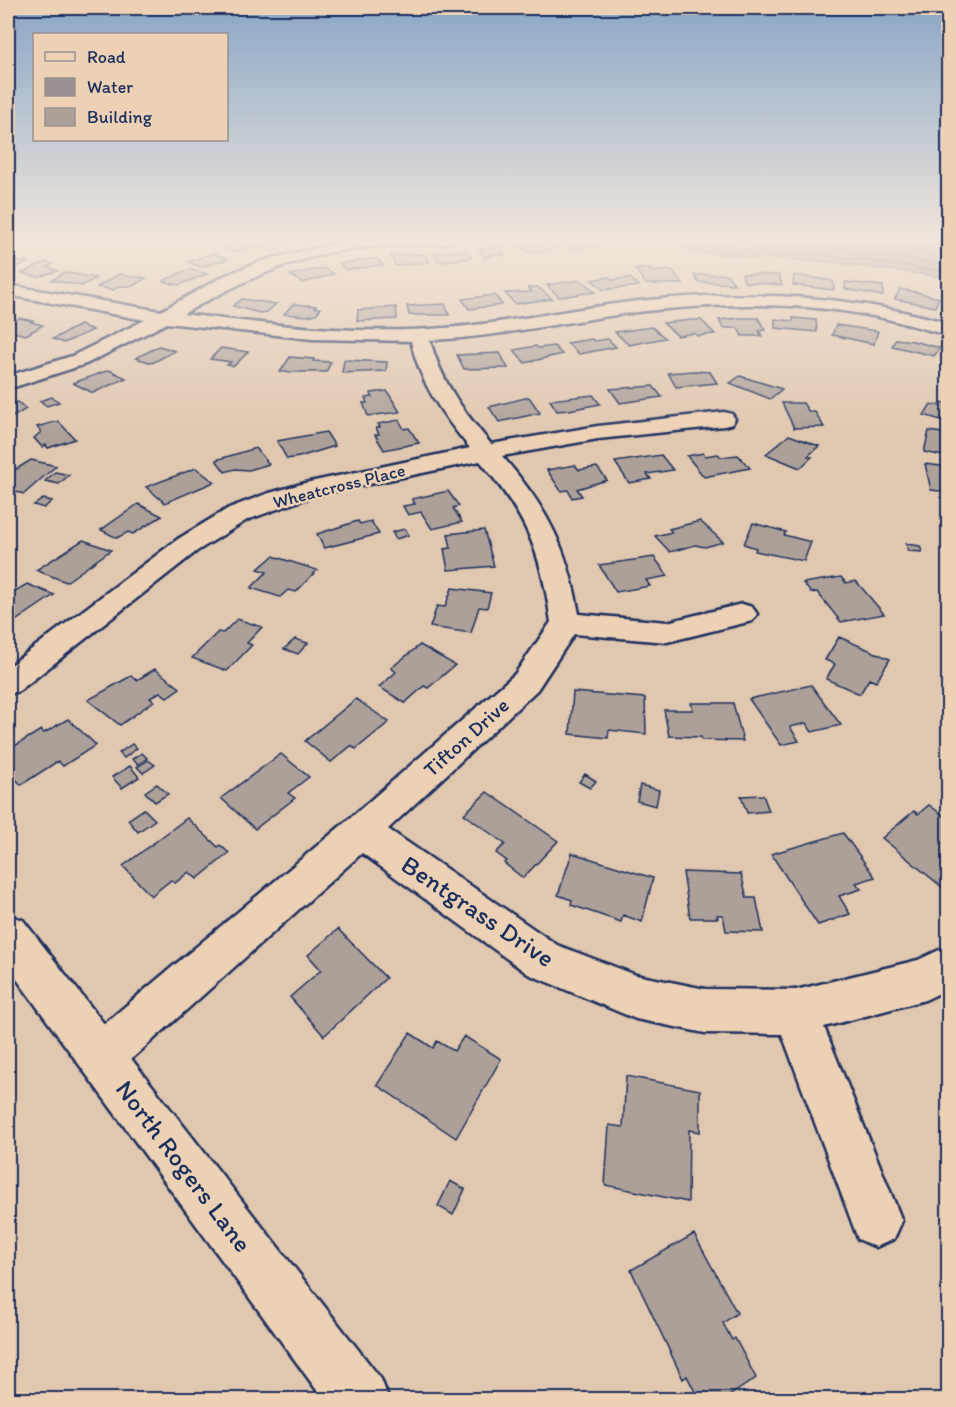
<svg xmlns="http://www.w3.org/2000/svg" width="956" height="1407" font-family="Itim,sans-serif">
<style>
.water{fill:#9a9192;stroke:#676a7d;stroke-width:1.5}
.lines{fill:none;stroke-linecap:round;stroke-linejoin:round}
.shore{stroke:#4e5673;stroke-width:1.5}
.building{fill:#ada099;stroke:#1b2f5e;stroke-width:1.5}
.street-casing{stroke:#1b2f5e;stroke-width:5}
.secondary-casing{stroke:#1b2f5e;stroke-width:5}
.street{fill:#edd1b4;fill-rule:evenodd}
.secondary{fill:#edd1b4;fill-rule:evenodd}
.labels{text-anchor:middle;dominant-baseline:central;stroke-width:5;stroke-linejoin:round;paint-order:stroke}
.far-street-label{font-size:18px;fill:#1b2f5e;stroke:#edd1b4}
.street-label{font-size:21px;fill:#1b2f5e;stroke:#edd1b4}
.near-street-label{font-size:26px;fill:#1b2f5e;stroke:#edd1b4}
</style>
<rect width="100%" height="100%" fill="#e0c7af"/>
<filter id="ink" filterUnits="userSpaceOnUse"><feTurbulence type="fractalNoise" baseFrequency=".0167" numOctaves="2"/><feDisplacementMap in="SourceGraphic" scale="12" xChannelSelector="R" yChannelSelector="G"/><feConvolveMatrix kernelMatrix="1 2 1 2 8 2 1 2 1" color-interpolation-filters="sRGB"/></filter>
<g filter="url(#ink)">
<path class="water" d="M694,239H948V278L832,262L755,258L686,251L681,244Z"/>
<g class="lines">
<path class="shore" d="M692,239L694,246L712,249L833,256L948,272
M701,239L833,248L948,265
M834,239L948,255"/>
</g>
<path class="building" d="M246,239L264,245L233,252L222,247Z
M277,239H307L275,245L270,241Z
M576,239H590L599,245L571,250L559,242Z
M549,243L556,249L529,253L520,245Z
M500,247L505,255H490L491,257L485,258L479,249Z
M467,251L471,258L438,262L433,253Z
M212,253L228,259L201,267L188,262Z
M414,254L425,255L429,262L395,266L391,256Z
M377,258L383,265L345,270L340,264Z
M12,260L21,262H30L8,270V261Z
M46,262L52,264L47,267L58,271L38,277L22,273Z
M323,268L334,274L303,283L290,275Z
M649,268L652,272L672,270L683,284H646L635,269Z
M189,269L207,274L178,285L163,281Z
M64,273L74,274L96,278L82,286L52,280Z
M119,274L127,276L146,278L133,286H119L113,290L97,287Z
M727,274L734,284L698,282L694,275Z
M742,274L779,275L782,285L744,282Z
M794,275L833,281L834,290L793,285Z
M609,277L612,280L630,278L639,286L604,290L592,280Z
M581,280L595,292L559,297L547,285Z
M845,282L883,286V296L845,289Z
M538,287L552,299L515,304L505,293L532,292L528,288Z
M900,289L920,293L939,298L935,307L895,299Z
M495,295L502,305L469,309L462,299Z
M242,299L276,304L267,312L259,313L233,306Z
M293,304L316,306L315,308H321L316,314L308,316L284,314Z
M445,304L449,315H409L407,306Z
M396,307L397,319L357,321L358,310Z
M19,318L33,321L31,322L43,325L26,335L8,331V325Z
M740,318H758L765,330L759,331L762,336H742L738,328H723L719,320Z
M793,318L816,320L817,332L775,328V319L793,321Z
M692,320H701L715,334L697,336L694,333L678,336L663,323Z
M80,325L93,330L64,343L53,339Z
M836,325L878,331L874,344L832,335Z
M652,327L665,338L629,345L615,332Z
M592,339L594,341L608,339L616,347L579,354L567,343Z
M896,339L913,341L940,348L934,356L892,346Z
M159,346L175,351L152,363L136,358Z
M536,346L538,348L554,346L562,354L525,363L514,350Z
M221,348L248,352L234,366L227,365L231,362L210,359Z
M500,353L508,368L464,369L457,355Z
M290,357L314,359L313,361L331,362L326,372H280Z
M344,360L387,362L386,371L342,373Z
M109,370L126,378L93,393L73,383Z
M694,371L710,372L717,383L676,387L668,373Z
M740,376L782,389L770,399L730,383Z
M653,386L662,397L620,403L610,389Z
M387,391L400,412L368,416L363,403H367L365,398L372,397L371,393Z
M593,395L600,404L569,410L557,411L550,400Z
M52,397L59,402L47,406L40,401Z
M529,397L540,413L499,422L489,407Z
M18,402L26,409L8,420V403Z
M942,402L948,404V422L924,415L931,404L939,406Z
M782,403H803L809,412H815L824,427L794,428Z
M399,420L404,429L409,428L419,443L384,450L375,435L379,434L376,428L380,427L378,424Z
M58,421L75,439L48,448L46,445L42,447L34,438L41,432L37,427Z
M929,431L948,434V457L924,452Z
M326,432L335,446L299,457L287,459L277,441Z
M789,435L819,446L808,456L812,457L800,468L766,454Z
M256,448L269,464L249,470L235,469L225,472L216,460Z
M703,453L705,456L718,454L721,457L738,455L750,468L704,477L687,456Z
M661,455L673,470L647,474L651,479L629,483L615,462Z
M31,460L56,466L24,494L8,490V474Z
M925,464L948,467V492L931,490Z
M575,465L579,470L597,467L607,480L577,489L582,496L572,498L568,490L561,491L547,470Z
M196,468L214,482L165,503L146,487Z
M55,472L69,475L59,484L45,481Z
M448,491L459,506L453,508L462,522L432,529L421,512L408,515L403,506L415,504L412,499Z
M43,499L52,501L44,508L34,505Z
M138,504L162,516L133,534L128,532L117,538L101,530Z
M358,521L360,524L371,521L379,534L324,548L317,534Z
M700,521L723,542L705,547L695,545L670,552L655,536L672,532L669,529Z
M753,523L786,532L784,535L811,542L804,561L755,551L756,548L744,544Z
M405,529L409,535L396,539L392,532Z
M484,530L494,566L448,570L444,549L451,548L448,534Z
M83,540L111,550L66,582L36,570Z
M906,544L920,546L922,552L908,551Z
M273,556L317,570L296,592L288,590L280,597L251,588L267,572L258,569Z
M654,557L668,576L646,580L650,586L616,592L599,565Z
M841,577L846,583L856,581L884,614L841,622L817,592L811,593L803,583Z
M27,584L54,595L8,626V595Z
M452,588L491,593L487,608L479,607L471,633L430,627L437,606L445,607Z
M237,619L262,627L247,643L252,645L227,671L192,658L218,632L223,633Z
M839,637L890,659L876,682L869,679L860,694L826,679L835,664L825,660Z
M295,639L308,643L298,654L284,649Z
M420,645L455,665L428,688L424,686L405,703L379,687L396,672L391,668Z
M155,669L180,688L167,697L160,692L150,698L154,701L120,725L88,700L131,676L137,680Z
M811,685L841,725L812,732L806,723L790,727L799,741L781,745L749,699Z
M573,692L645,698L646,734L609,730L608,738L570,734Z
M356,699L389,722L356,749L351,746L331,762L305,741Z
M691,703H733L743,741L702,740L701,737L669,736L664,710H693Z
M68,719L96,745L63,766L58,761L21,785L8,770V750L41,730L44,733Z
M132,744L137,748L124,758L119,753Z
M142,753L147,758L138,764L132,759Z
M281,754L309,777L288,793L295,798L255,829L221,798Z
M148,760L155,765L143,773L137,767Z
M130,766L139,777L122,788L112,777Z
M585,774L596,781L590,788L579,782Z
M157,784L168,794L155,802L145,792Z
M640,785L659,790L656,806L637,801Z
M487,792L558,841L523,878L504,863L507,861L496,853L505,844L464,814Z
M763,795L769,811L747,813L741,796Z
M929,805L948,819V881L942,887L882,838L914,811L918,814Z
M144,809L155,820L138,832L128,820Z
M187,818L218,847L220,845L229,853L197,879L189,872L175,883L171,880L151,896L123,866Z
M843,833L875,877L856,883L861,889L839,896L850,914L818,925L771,854Z
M572,853L653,878L642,922L623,915L621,922L571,905L572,900L558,895Z
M683,872L741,874L747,898H756L763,932L726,931L723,915H717L718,918H690Z
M338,929L386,978L324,1036L290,997L321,970L308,955Z
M410,1033L433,1048L437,1041L454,1051L464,1036L501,1059L456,1138L377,1085Z
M626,1076L700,1090V1132L689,1130L688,1202L605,1185L609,1125L623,1127Z
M450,1181L465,1189L453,1215L438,1206Z
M694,1234L737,1313L723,1323L732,1340L735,1338L756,1378L723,1400H699L687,1376L683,1379L631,1270Z"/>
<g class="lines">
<g class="street-casing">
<path id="street" d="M356,239H454L446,244C420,245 394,244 368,247C300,253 241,281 183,314C270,325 358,335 445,328C510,323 574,308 639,301C744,290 847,294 948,323V335C923,329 899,321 873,316C796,301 715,303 637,312C568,321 500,337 430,340C441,382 464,412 491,444L598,426L724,412L732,414L735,419L732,424L724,426L598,439L502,456C547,508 567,546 579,614L667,622L742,604L752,607L757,614L752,621L667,642L574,634L537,690L388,829L557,945L636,975L705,989L796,990L918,960L948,946V989L925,1000L824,1027L902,1221L894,1239L876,1247L858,1239L782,1034L705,1033L636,1019L528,974L362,853L117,1072L101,1079L85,1072L78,1056L85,1040L348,820L515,674L551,622C541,550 526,516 480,461L316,495L247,520L197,551L19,691L8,695V667L178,539L229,508L266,494L305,483L470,448C443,416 420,383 411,341L312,339L167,323L86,364L8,389V376L72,356L145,320L8,295V285L161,311L226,275L265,260Z"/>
</g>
<g class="secondary-casing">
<path id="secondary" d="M8,915L23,920L381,1379L389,1400H324L8,967Z"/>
</g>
<use href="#street" class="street"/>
<use href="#secondary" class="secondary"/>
</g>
</g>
<linearGradient id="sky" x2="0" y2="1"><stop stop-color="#89a6c6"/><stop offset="0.55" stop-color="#f1e6db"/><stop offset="1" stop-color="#f1e6db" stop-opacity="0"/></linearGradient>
<rect width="956" height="436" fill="url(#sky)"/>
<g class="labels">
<g class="far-street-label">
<text transform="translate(339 486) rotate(-14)">Wheatcross Place</text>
</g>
<g class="street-label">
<text transform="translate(466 737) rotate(-42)">Tifton Drive</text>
</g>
<g class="near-street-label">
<text transform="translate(478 911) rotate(34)">Bentgrass Drive</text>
<text transform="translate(184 1166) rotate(53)">North Rogers Lane</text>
</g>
</g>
<rect width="956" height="1407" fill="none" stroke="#edd1b4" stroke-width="30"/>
<rect x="15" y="15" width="926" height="1377" fill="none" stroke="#1b2f5e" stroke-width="2" filter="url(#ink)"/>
<rect x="33" y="33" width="195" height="108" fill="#edd1b4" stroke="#999092" stroke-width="1.5"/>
<rect x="45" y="52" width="30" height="9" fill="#edd1b4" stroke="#999092" stroke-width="1.5"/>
<text x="87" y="63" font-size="18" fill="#1b2f5e">Road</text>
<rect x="45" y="78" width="30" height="18" fill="#9a9192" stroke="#999092" stroke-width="1.5"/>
<text x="87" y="93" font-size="18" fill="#1b2f5e">Water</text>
<rect x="45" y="108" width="30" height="18" fill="#ada099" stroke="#999092" stroke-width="1.5"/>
<text x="87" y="123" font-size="18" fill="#1b2f5e">Building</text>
</svg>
